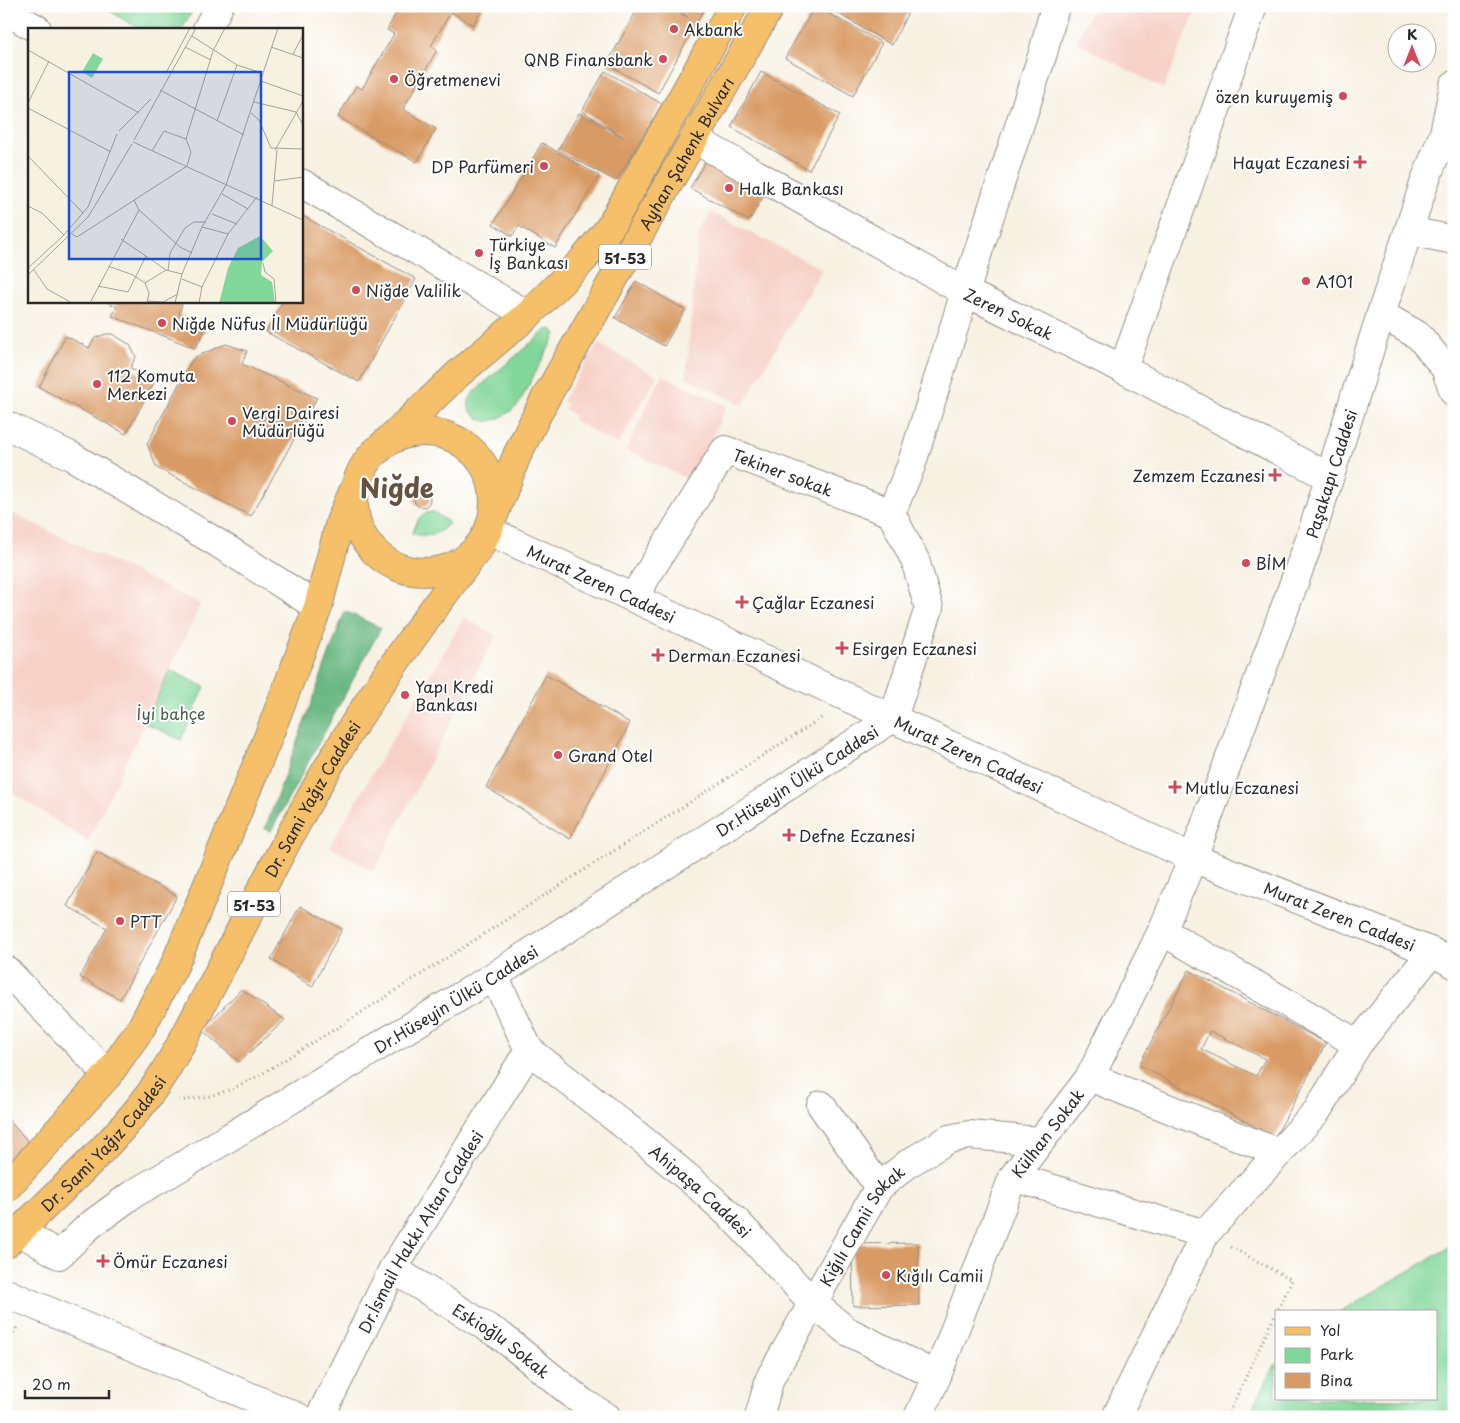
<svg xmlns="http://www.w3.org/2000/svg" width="1460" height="1423" font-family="'Playpen Sans',sans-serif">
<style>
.built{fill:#f7d1c8}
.green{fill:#82d79a;stroke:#568162}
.forest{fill:#69b882;stroke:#4a7256}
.building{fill:#d99b65;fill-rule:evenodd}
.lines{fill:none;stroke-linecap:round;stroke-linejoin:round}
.minor-casing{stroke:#918e86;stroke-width:30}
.major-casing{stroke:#918e86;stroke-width:30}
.path{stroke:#918e86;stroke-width:3;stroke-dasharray:1 4;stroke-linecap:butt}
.minor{stroke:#fff;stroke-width:28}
.major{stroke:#f6c06b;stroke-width:28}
.poi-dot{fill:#d1495b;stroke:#fff;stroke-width:2}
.labels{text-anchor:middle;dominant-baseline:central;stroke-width:4;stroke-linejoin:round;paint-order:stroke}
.shield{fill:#fff;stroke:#6b6b6b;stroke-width:1}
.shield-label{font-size:15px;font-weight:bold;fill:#2b2b2b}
.poi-label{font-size:16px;fill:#2b2b2b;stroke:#fff;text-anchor:start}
.street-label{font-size:16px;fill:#2b2b2b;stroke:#fff}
.park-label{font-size:16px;fill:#455f4c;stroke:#fff}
.town-label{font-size:26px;font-weight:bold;fill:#68523f;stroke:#fff}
.inset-road{fill:none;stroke:#a5a299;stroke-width:1}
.view{fill:#1d4ed8;fill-opacity:0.15;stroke:#1d4ed8;stroke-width:2.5}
.inset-edge{fill:none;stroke:#2b2b2b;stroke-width:2.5}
</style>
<rect width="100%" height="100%" fill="#fff"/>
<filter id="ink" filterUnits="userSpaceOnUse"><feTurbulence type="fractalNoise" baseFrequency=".02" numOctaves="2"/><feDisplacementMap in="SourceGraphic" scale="10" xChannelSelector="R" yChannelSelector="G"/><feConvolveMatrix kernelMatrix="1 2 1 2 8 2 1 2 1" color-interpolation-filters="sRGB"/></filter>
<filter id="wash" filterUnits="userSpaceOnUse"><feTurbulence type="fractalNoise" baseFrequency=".0096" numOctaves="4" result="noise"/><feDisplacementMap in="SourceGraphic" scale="20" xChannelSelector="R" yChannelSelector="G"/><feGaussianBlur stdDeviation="1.12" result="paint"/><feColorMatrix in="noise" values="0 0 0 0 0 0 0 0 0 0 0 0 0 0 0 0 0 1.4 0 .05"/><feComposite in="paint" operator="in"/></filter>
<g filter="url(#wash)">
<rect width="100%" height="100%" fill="#f7f1e2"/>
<path class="built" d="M1094,6H1198L1163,89L1076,42Z
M711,212L822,269L743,405L686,377L698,237Z
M598,344L657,376L618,445L573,420L574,415L564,409L567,404L562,401Z
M662,375L727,406L692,481L626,450Z
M6,510L201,604L88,842L6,788Z
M464,618L496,635L374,871L329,847Z"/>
<path class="green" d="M101,6H195L182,29H140Z
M552,329L556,334L518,405C510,412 501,419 490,421C485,422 480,420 476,416C464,408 468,399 476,390L546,330Z
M434,512L449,523C440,535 426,537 412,534C418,521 418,512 434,512Z
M170,670L205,687L181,740L145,723Z
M1452,1246L1454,1248V1417H1248L1276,1363V1399H1436V1312H1339Z"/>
<path class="forest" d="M345,611L381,628L271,831L265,829Z"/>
<g id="blocks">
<path class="building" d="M400,6H484L473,25L451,12L431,46L437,50L403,109L436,129L417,162L338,117L356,86L362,89L394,34L387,30Z
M639,6H665L688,17L669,6H706L658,93L607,64Z
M815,6L882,43L853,96L785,58Z
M825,6H911L892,45Z
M605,71L662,104L616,181L558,150L579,113L623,137L582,111Z
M761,72L840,115L809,170L731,127Z
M542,143L599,176L555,248L519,226L512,236L493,224Z
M708,157L767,190L749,221L690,188Z
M301,215L416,279L359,382L266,332L283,301H301V268L304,263L301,261Z
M636,281L685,310L664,346L615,318Z
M105,301H183L179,314L205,331L195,348L112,316L117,307Z
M106,334H113L130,345L136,357L130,368L155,381L126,434L39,387L66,336L89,348L95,338Z
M226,344L247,351L242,364L317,398L251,516L157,468L147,444L191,362L195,357Z
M414 499a8 8 0 1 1 16 0a8 8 0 1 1-16 0Z
M546,675L630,723L570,839L486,787Z
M97,852L177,896L120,999L80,977L107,928L67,906Z
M300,906L342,929L312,987L271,959Z
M1189,970L1326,1043L1275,1137L1139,1065ZM1210,1031L1265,1059L1256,1076L1201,1049Z
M241,989L285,1020L239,1062L202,1030Z
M6,1117L32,1146L6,1166Z
M918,1243L919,1305L853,1306L852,1244Z"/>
</g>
</g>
<g filter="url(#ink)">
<use href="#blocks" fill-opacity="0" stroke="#918e86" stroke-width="1"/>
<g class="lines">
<g class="minor-casing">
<g id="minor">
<path d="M6,11L37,29"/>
<path d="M207,29L219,6"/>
<path id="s1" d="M694,139L965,292L1123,369L1329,477"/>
<path d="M301,183L528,315"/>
<path d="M1409,231L1454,240"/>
<path d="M1381,314L1419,336L1445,368L1454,392"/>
<path d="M1123,369L1253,6"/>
<path d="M6,425L71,456L216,542L318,607"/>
<path id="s2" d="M489,531L1193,858L1432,952L1454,964"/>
<path id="s3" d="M633,598L725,450L891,513"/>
<path d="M1162,931L1358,1044"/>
<path d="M6,970L108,1075"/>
<path id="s4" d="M494,976L529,1050L643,1140L698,1186L735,1220L813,1303L847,1331L937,1376"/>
<path d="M1090,1077L1279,1153"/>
<path d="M821,1105L879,1187"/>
<path d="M1013,1177L1205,1234"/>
<path id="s5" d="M19,1231L59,1255L89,1226L133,1194L182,1166L494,976L893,718L929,608L915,560L891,513L911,466L965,292L1043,53L1055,6"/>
<path id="s6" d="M393,1269L501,1336L582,1402L607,1417"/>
<path d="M6,1293L298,1417"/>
<path id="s7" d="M320,1417L393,1269L529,1050"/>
<path id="s8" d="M759,1417L770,1378L879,1187L909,1163L949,1139L969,1135L1040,1141"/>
<path id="s9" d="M918,1417L937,1376L1013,1177L1090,1077L1162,931L1193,858L1309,542L1381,314L1425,181L1444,133L1454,85"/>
<path d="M1116,1417L1205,1234L1317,1111L1358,1044L1432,952"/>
</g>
</g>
<g class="major-casing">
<g id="major">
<circle cx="424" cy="502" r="70"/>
<path d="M379,449L458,374L528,315L583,260L610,227L733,6"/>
<path id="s10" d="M494,515L517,455L545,399L770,6"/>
<path d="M6,1188L108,1075L141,1028L175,964L267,740L318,607L340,522L361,473"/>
<path id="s11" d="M6,1244C51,1199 104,1153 143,1103C170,1068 189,1028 210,989C243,925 276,860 311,797C360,708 419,627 480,546"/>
</g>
</g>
<path class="path" d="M179,1101L210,1096L232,1089L258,1076L345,1023L823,717
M1231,1247L1292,1280L1277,1312
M6,1346L17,1327
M1227,1417L1276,1313"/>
<use href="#minor" class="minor"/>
<use href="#major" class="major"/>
</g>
</g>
<g class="poi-dot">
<circle cx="674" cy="29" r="5"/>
<circle cx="663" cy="59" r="5"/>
<circle cx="394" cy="79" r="5"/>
<circle cx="1343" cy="96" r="5"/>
<path d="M1357.5 154.5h5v5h5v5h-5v5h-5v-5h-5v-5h5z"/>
<circle cx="544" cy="166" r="5"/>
<circle cx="729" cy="188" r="5"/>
<circle cx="479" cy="253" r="5"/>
<circle cx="1306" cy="281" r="5"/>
<circle cx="356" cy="290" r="5"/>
<circle cx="162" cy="323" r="5"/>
<circle cx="97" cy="384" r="5"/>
<circle cx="232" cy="421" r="5"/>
<path d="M1272.5 467.5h5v5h5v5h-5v5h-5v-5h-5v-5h5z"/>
<circle cx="1246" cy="563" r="5"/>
<path d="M739.5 594.5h5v5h5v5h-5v5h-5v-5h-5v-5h5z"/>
<path d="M839.5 640.5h5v5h5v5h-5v5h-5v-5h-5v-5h5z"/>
<path d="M655.5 647.5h5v5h5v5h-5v5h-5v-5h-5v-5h5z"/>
<circle cx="405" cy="695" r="5"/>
<circle cx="558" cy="755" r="5"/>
<path d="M1172.5 779.5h5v5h5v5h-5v5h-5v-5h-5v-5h5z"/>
<path d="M786.5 827.5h5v5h5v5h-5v5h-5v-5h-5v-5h5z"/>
<circle cx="120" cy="921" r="5"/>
<path d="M100.5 1253.5h5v5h5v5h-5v5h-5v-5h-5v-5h5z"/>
<circle cx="886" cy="1275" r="5"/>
</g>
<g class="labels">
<g class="shield">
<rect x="599" y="244.5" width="52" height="25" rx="4"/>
<rect x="228" y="891.5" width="52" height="25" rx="4"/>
</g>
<g class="shield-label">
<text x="625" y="257">51-53</text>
<text x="254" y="904">51-53</text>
</g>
<g class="poi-label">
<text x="684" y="29">Akbank</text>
<text x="653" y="59" text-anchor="end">QNB Finansbank</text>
<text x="404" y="79">Öğretmenevi</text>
<text x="1333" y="96" text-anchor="end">özen kuruyemiş</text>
<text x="1350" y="162" text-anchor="end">Hayat Eczanesi</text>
<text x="534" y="166" text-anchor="end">DP Parfümeri</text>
<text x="739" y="188">Halk Bankası</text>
<text x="489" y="244">Türkiye<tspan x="489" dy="18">İş Bankası</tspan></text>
<text x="1316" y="281">A101</text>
<text x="366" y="290">Niğde Valilik</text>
<text x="172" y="323">Niğde Nüfus İl Müdürlüğü</text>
<text x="107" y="375">112 Komuta<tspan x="107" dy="18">Merkezi</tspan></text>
<text x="242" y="412">Vergi Dairesi<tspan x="242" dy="18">Müdürlüğü</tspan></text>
<text x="1265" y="475" text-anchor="end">Zemzem Eczanesi</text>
<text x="1256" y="563">BİM</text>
<text x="752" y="602">Çağlar Eczanesi</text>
<text x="852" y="648">Esirgen Eczanesi</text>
<text x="668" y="655">Derman Eczanesi</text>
<text x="415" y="686">Yapı Kredi<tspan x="415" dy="18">Bankası</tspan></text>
<text x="568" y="755">Grand Otel</text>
<text x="1185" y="787">Mutlu Eczanesi</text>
<text x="799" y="835">Defne Eczanesi</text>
<text x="130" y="921">PTT</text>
<text x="113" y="1261">Ömür Eczanesi</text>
<text x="896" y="1275">Kığılı Camii</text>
</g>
<g class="street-label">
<text stroke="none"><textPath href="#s10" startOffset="410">Ayhan Şahenk Bulvarı</textPath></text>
<text stroke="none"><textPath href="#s1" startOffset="360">Zeren Sokak</textPath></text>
<text stroke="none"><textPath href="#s3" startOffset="236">Tekiner sokak</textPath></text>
<text stroke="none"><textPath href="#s9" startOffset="1035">Paşakapı Caddesi</textPath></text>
<text stroke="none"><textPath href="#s2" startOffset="124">Murat Zeren Caddesi</textPath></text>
<text stroke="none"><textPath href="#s2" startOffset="529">Murat Zeren Caddesi</textPath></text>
<text stroke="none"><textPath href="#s5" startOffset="925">Dr.Hüseyin Ülkü Caddesi</textPath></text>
<text stroke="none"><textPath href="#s11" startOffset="545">Dr. Sami Yağız Caddesi</textPath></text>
<text stroke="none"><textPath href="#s2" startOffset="934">Murat Zeren Caddesi</textPath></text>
<text stroke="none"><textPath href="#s5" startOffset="520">Dr.Hüseyin Ülkü Caddesi</textPath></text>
<text stroke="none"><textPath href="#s9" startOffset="314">Külhan Sokak</textPath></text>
<text stroke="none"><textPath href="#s11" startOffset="140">Dr. Sami Yağız Caddesi</textPath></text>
<text stroke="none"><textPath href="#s4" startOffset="304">Ahipaşa Caddesi</textPath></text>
<text stroke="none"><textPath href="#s8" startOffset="219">Kiğılı Camii Sokak</textPath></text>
<text stroke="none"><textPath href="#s7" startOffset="211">Dr.İsmail Hakkı Altan Caddesi</textPath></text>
<text stroke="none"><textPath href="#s6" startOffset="130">Eskioğlu Sokak</textPath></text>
</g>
<g class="park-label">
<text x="171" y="713">İyi bahçe</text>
</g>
<g class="town-label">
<text x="397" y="487">Niğde</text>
</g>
</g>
<g transform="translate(28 28)">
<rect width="275" height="275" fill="#f7f1e2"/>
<path d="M65,25L75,31L64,50L54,44ZM232,208L245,223L234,234L233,247L244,254L247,275H191L200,240L210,220Z" fill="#82d79a"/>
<path class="inset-road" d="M164,8L209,37L234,45M157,19L183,32M243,19L275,30M0,22L111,85M265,26L275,7M275,31V50M139,43L162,0M233,53L275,68M132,62L216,107M226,74L268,84L275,97M0,75L21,33M0,80L83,124M223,85L231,92L243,120L275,121M189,93L209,37M91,103L123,71M106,112L168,0M105,114L275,192M247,122L275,73M124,123L136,103L158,111M0,128L55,185M247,153L275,149M194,166L220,181M106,172L111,182L152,219L164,225M244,177L249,122M0,178L14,185L36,207M184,186L209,196M174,199L200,206M44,206L49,209L159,138L163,124L158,111L185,23L197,0M93,211L138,242L154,246M235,235L237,244L246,251L248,275M80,238L105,247L117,255M0,240L35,208L60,179L89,106M6,242L19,261L44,275M140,243L142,225L157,200L166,194H178M0,247L60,189L104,116M154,251L174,259L200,206L229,169M70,258L100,264L118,228M119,273L135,274L150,266M62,275L111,182M119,275L121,265L117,255L138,242M147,275L154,246L174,199L198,157L250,0M171,275L174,259"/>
<path class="view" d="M41,44H233V231H41Z"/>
<rect width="275" height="275" class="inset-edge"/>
</g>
<rect width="1460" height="1423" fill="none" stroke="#fff" stroke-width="25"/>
<rect x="1275" y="1310" width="162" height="90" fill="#ffffff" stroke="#aaaaaa"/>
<rect x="1285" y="1327" width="25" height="8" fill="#f6c06b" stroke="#aaaaaa"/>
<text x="1320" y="1336" font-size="15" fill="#2b2b2b">Yol</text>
<rect x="1285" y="1348" width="25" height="15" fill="#82d79a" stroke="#aaaaaa"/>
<text x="1320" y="1360" font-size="15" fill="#2b2b2b">Park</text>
<rect x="1285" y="1373" width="25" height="15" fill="#d99b65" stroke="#aaaaaa"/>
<text x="1320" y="1386" font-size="15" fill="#2b2b2b">Bina</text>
<g transform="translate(1412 48)"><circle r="24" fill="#ffffff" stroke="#aaaaaa"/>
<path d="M0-4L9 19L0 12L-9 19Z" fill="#d1495b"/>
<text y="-8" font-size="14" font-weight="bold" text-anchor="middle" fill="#2b2b2b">K</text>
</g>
<path d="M25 1390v8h84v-8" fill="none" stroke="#2b2b2b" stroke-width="2.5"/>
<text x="32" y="1390" font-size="15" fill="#2b2b2b" stroke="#ffffff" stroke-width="4" paint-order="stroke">20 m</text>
</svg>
